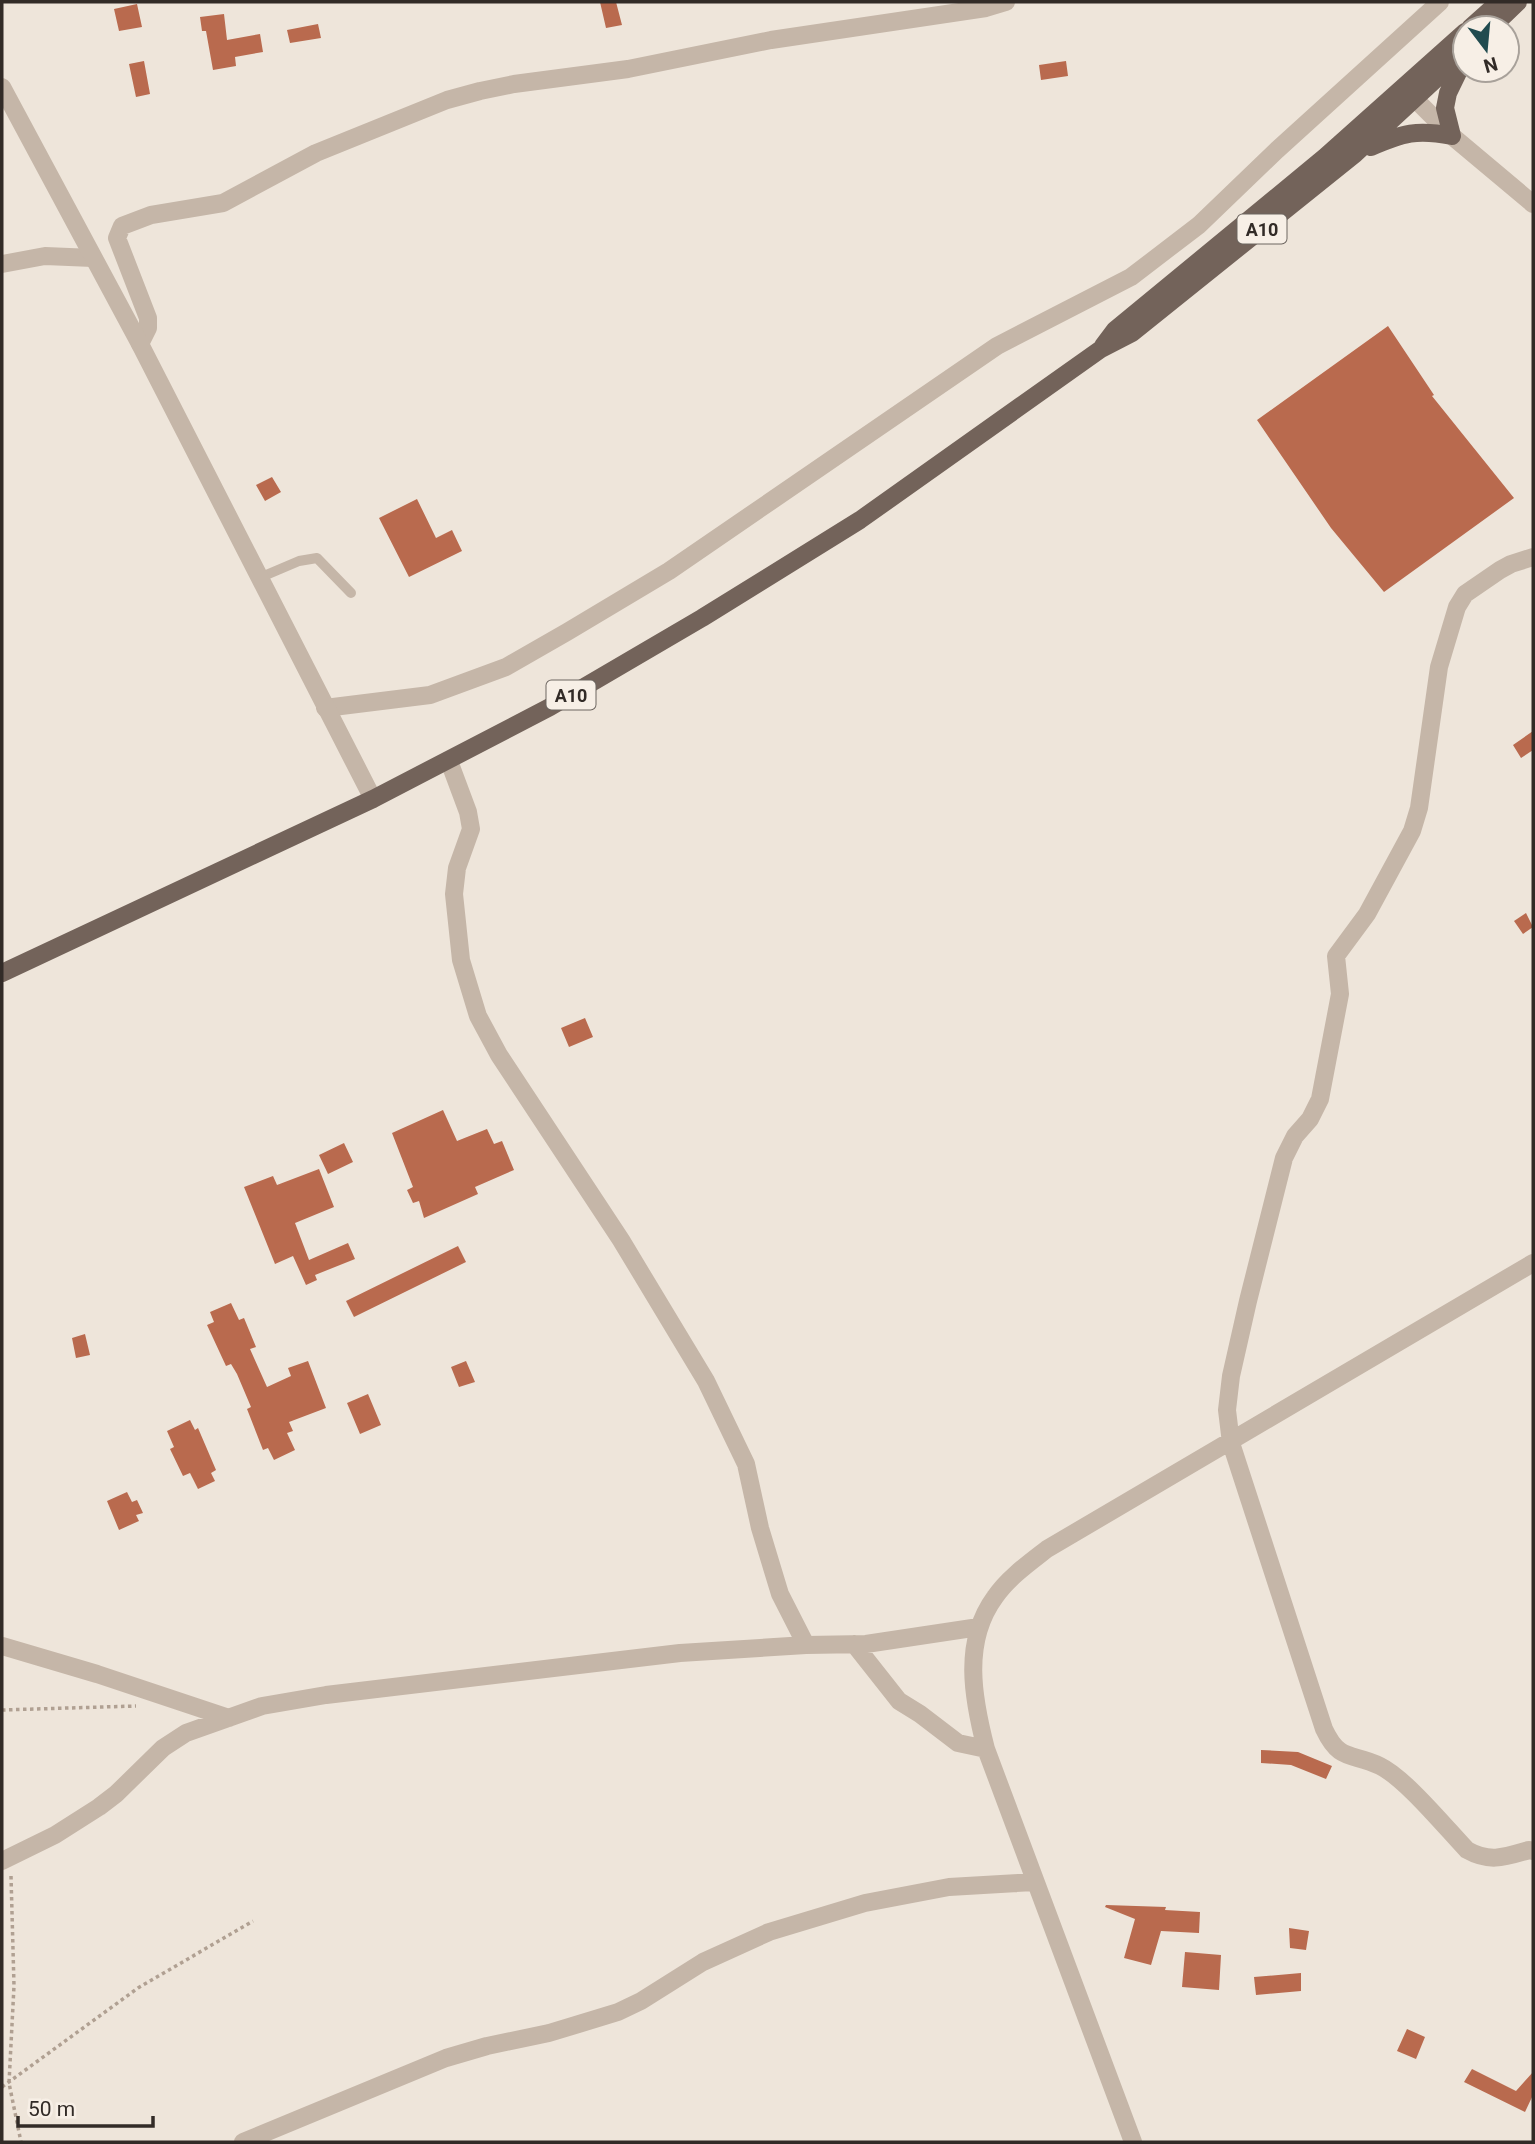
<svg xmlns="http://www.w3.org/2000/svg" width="1535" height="2144" font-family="Roboto,sans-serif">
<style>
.building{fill:#b96a4e}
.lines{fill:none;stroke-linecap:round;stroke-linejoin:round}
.path{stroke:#b0a092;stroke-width:3.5;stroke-dasharray:3.5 3.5;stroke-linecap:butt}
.service{stroke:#c5b6a8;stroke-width:10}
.minor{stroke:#c5b6a8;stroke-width:18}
.tertiary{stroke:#c5b6a8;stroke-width:18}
.primary{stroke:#73635a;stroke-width:18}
.labels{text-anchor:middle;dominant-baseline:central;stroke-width:5;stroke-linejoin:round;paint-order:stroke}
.shield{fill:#f7efe6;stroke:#6d6660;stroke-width:2}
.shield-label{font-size:18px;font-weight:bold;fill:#322b27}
</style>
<rect width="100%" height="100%" fill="#eee5da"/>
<path class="building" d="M600,2H616L622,25L606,28Z
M137,4L142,27L119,31L114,9Z
M224,14L227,40L260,34L263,52L235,57L236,66L213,70L206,31H202L200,17Z
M318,24L321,38L290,43L287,30Z
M144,61L150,94L136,97L129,64Z
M1066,61L1068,76L1041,80L1039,65Z
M1388,326L1434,395L1432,396L1514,498L1384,592L1331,528L1257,420Z
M272,477L281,492L265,501L256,485Z
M417,499L436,538L452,530L462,551L409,577L379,518Z
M1533,731V750L1521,758L1513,745Z
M1526,913L1533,927L1523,934L1514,921Z
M585,1018L593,1037L569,1047L561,1028Z
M443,1110L457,1141L487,1129L494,1144L502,1141L514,1170L475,1187L478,1194L424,1218L419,1201L413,1203L407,1190L413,1187L392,1133Z
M344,1143L353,1162L328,1174L319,1155Z
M319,1169L334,1207L295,1223L309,1260L348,1243L355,1259L315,1275L317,1280L306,1285L293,1256L275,1264L244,1187L273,1176L277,1185Z
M458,1246L466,1262L354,1317L346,1301Z
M231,1303L239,1320L244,1318L256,1347L250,1349L267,1387L291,1376L288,1368L308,1361L326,1408L289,1422L293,1431L287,1433L295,1450L274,1460L268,1448L263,1450L247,1409L251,1407L237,1374L231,1364L226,1366L207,1325L214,1322L210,1312Z
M85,1334L90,1355L76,1358L72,1338Z
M466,1361L475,1382L459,1387L451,1367Z
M368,1394L381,1425L360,1434L347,1403Z
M190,1420L195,1430L198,1428L216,1470L211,1473L215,1481L198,1489L190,1473L183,1476L170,1449L174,1447L167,1431Z
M127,1492L132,1502L137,1500L143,1513L136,1515L139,1521L119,1530L107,1501Z
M1261,1750L1298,1752L1332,1766L1326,1779L1291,1765L1261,1763Z
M1106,1905L1166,1907L1165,1910L1200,1912L1199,1933L1161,1931L1151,1965L1124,1958L1135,1919L1105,1907Z
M1289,1928L1309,1931L1306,1950L1290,1948Z
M1185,1952L1221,1955L1219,1990L1182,1987Z
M1301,1973V1991L1256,1995L1254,1977Z
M1407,2029L1425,2037L1416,2059L1397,2051Z
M1472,2069L1516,2091L1533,2072V2095L1525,2112L1464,2082Z"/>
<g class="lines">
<path class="path" d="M2,1710L136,1706
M11,1876L14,1986L9,2083L21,2142
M2,2087L138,1988L253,1921"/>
<path class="service" d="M259,578L299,561L317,558L351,593"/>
<path class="minor" d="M1406,90L1452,136L1533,204
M2,264L45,256L93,258
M140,344L148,328V318L117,238L122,226L151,215L223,203L316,153L447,100L480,91L514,84L628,69L771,40L986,8L1006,2
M1533,557L1511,564L1500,570L1465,594L1457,607L1439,667L1419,808L1412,831L1367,914L1336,956L1340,994L1320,1099L1310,1119L1295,1136L1284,1158L1248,1301L1231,1376L1227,1410L1231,1443L1324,1729C1340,1763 1352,1752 1380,1766C1405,1778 1446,1828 1467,1850C1490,1863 1505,1857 1529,1850L1533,1851
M325,708L430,695L506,667L567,632L669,571L997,346L1131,277L1199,225L1277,150L1440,2
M449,761L468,812L471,829L457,868L454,894L461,960L478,1016L499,1055L621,1240L706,1381L746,1464L760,1528L780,1594L806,1645
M854,1644L899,1701L920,1714L958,1743L986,1749
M2,1646L97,1674L229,1718
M2,1861L55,1835L99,1807L116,1794L163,1748L186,1733L262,1706L326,1695L680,1653L806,1645L866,1644L979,1627
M243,2142L446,2058L487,2046L549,2033L618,2012L641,2001L703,1962L769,1932L865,1903L949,1887L1034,1882
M1133,2142L986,1749C973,1699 962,1642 995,1597C1008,1578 1029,1563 1047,1549L1533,1263"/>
<path class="tertiary" d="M2,87L140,344L373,799"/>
<path class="primary" d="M1470,28L1499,2
M1491,28L1518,2
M1371,147C1403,133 1417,129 1452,136L1445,108L1448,93L1465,58
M1103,346L1115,330L1325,157L1465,32
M2,973L373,799L550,707L702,618L860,520L1101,349L1132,333L1355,154L1465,52"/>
</g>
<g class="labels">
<g class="shield">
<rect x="1237.5" y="214.5" width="49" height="29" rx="5"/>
<rect x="546.5" y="680.5" width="49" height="29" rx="5"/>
</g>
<g class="shield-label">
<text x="1262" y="229">A10</text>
<text x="571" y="695">A10</text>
</g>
</g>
<rect width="1535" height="2144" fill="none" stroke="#322b27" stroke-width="7"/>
<g transform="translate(1486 49) rotate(164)"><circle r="33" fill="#f7efe6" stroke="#a8a19a" stroke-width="2"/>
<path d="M0-5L12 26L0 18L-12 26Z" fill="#214b4f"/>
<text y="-10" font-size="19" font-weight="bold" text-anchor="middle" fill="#322b27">N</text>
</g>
<path d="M18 2116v10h135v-10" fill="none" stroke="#322b27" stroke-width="3.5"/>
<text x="28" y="2116" font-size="21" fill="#322b27" stroke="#f7efe6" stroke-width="5" paint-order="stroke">50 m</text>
</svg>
